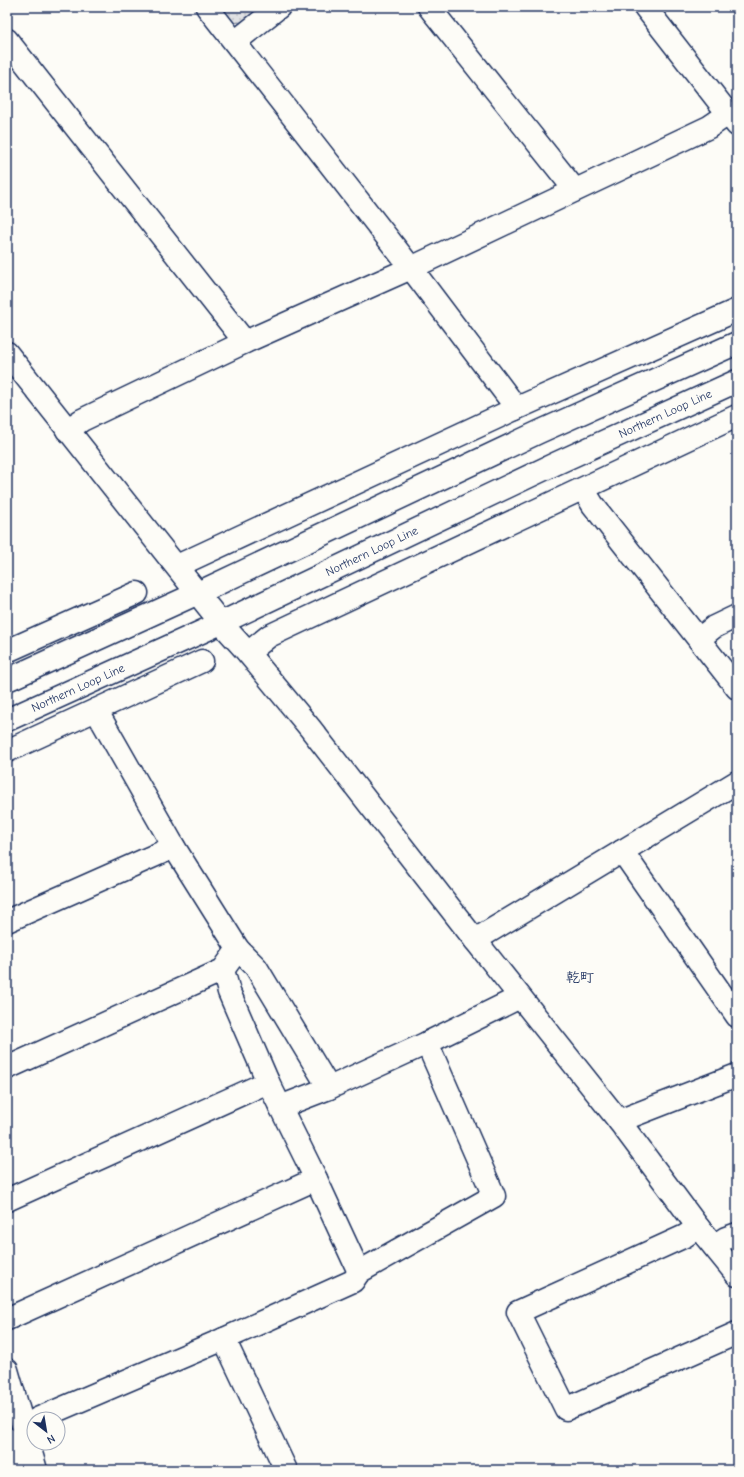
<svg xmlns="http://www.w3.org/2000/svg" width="744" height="1477" font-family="'Comic Neue','Klee One',sans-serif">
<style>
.park{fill:url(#park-dots);stroke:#7e88a0}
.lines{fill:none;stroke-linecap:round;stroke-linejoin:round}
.minor-casing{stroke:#1b2f5e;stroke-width:25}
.minor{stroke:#fdfcf7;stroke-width:22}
.labels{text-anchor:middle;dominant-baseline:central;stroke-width:3.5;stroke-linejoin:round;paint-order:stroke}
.street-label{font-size:12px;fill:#1b2f5e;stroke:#fdfcf7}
.quarter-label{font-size:14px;font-weight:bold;fill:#1b2f5e;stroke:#fdfcf7}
</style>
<defs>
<pattern id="park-dots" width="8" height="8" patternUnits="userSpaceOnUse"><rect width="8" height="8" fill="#e0e1e3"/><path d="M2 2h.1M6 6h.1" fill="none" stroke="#c0c1c5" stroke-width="1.8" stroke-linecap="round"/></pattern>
</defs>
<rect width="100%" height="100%" fill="#fdfcf7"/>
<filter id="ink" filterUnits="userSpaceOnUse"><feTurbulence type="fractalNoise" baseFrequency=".025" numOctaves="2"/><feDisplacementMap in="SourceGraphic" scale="8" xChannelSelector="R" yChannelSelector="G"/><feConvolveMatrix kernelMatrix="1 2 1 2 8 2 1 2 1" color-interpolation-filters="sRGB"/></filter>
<g filter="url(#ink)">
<path class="park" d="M219,7H261L242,22L232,23Z"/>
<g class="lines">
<g class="minor-casing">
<g id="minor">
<path d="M207,7L411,268L509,398L515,409"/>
<path d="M429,7L575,190"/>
<path d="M645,7L737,125"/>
<path d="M7,40L245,342"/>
<path d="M235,42L279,7"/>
<path d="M7,353L221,623L248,653L310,728L475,940L619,1121L698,1227L737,1275"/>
<path d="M67,430L82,420L245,342L411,268L709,127L728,114"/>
<path d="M583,489L593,505L737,688"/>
<path d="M177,566L515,409L737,310"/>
<path d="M699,639L714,627L737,616"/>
<path d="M7,651L137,593"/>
<path d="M248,653L269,636L737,416"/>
<path d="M7,680L198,593L539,432L737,343"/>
<path id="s1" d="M7,720L221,623L557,463L737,381"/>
<path d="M7,751L202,661"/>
<path d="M622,851L737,1016"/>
<path d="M7,921L174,847"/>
<path d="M475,940L737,782"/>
<path d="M238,949L256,967L329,1088"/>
<path d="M7,1068L223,970L238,949L174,847L96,710"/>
<path d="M280,1107L329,1088L427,1043L520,997"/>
<path d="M619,1121L737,1075"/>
<path d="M7,1200L268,1082"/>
<path d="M698,1227L685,1236L518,1312L566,1409L737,1333"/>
<path d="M714,1246L726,1238L737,1234"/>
<path d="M359,1272L494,1196L427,1043"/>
<path d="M7,1319L316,1179"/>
<path d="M224,1339L286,1470"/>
<path d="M7,1370L36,1470"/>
<path d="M37,1419L224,1339L353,1281L359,1272L316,1179L268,1082L229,992L223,970"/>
<path d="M7,1439L15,1470"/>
</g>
</g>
<use href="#minor" class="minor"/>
</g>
</g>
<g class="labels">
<g class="street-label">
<text stroke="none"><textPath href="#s1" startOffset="726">Northern Loop Line</textPath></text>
<text stroke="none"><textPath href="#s1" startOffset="402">Northern Loop Line</textPath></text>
<text stroke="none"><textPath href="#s1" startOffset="78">Northern Loop Line</textPath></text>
</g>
<g class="quarter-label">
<text x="580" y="977">乾町</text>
</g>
</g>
<rect width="744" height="1477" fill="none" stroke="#fdfcf7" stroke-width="24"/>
<rect x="12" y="12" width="720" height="1453" fill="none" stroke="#1b2f5e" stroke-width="1.5" filter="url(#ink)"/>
<g transform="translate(46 1431) rotate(149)"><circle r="19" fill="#fdfcf7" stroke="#a3aaba"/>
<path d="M0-3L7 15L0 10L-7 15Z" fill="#1b2f5e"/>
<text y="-6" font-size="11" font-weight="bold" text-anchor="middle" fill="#1b2f5e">N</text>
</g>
</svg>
